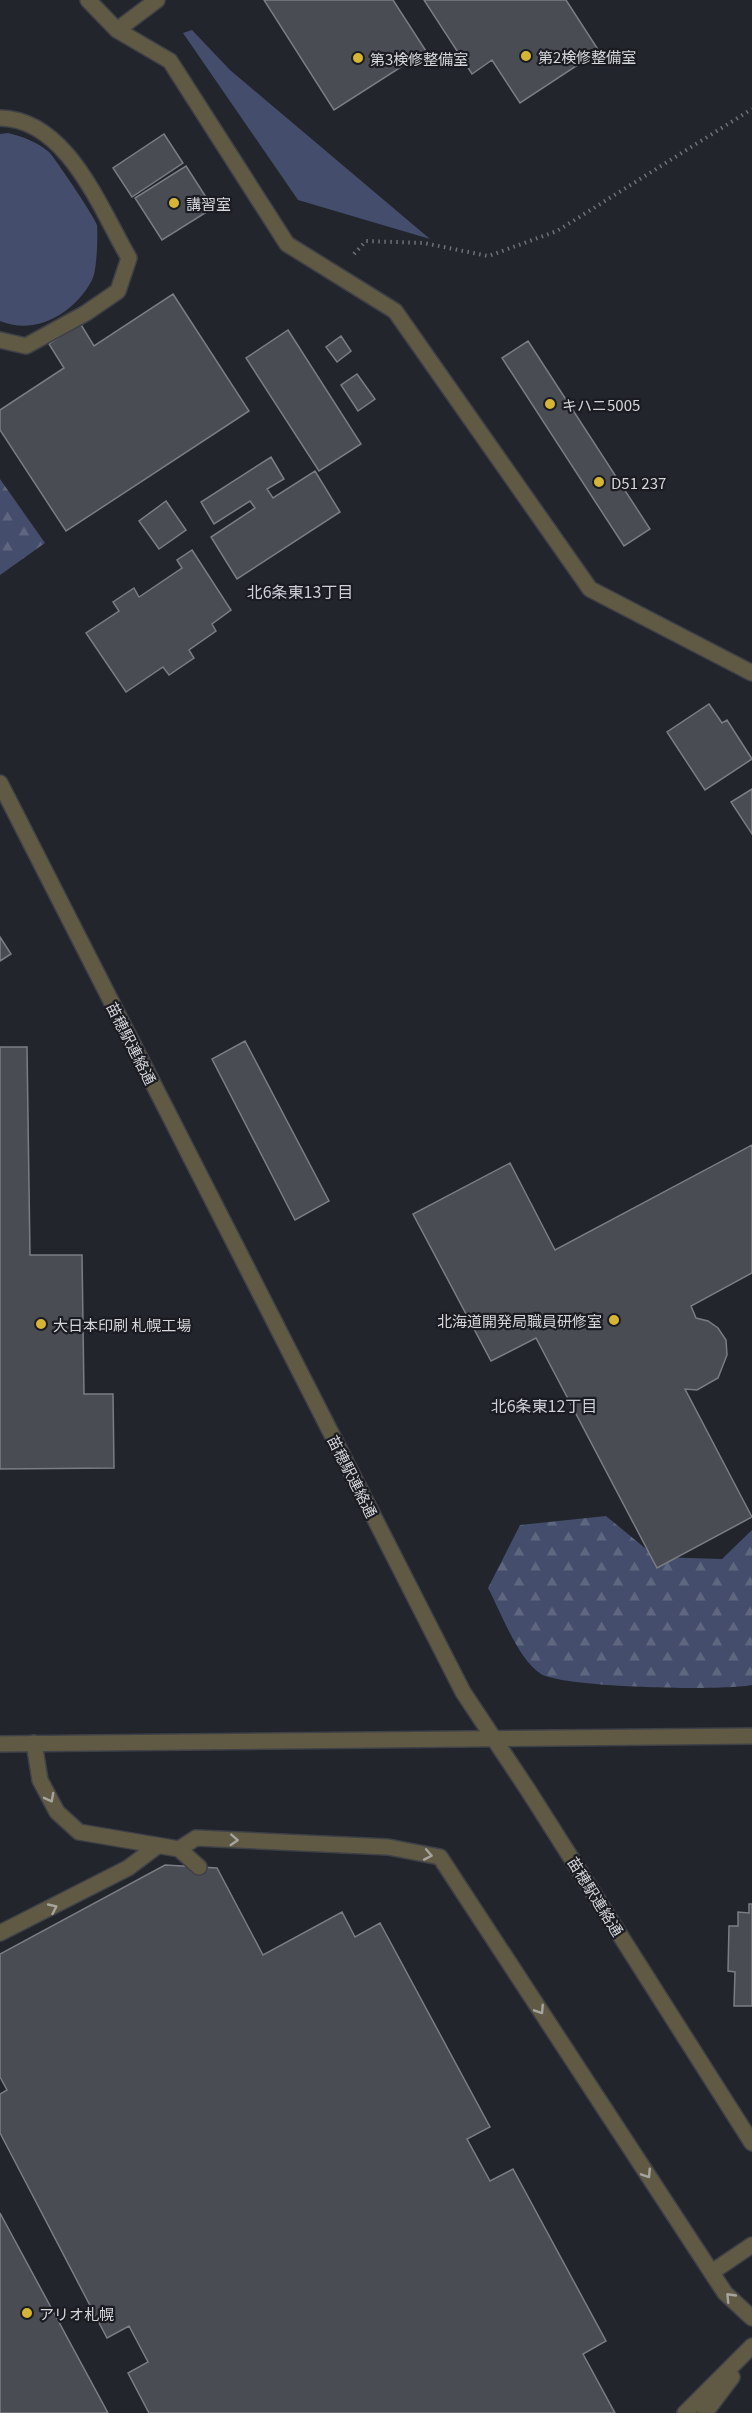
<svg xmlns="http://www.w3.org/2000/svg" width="752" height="2413" font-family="Georgia,'Noto Sans JP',serif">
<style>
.grass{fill:#444d6b}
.forest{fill:url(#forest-firs)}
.building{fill:#494c53;stroke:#7b7d85;stroke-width:1.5}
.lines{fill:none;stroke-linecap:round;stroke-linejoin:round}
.service-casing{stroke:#3f4148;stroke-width:18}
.minor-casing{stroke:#3f4148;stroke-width:18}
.tertiary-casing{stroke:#3f4148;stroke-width:18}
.path{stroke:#6f7177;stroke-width:4;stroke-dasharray:1.5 4.5;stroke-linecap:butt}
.service{stroke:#605a44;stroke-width:15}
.minor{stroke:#605a44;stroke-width:15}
.tertiary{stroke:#605a44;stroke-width:15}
.oneway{stroke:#a6a49e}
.poi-dot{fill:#d6b534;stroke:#1a1c22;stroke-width:2}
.labels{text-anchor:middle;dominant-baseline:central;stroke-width:4.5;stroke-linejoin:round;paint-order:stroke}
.poi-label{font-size:15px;fill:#d4d6da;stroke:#1a1c22;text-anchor:start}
.street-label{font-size:15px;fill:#d4d6da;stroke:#1a1c22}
.neighbourhood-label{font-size:16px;fill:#cdd0d9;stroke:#1a1c22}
</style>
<defs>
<pattern id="forest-firs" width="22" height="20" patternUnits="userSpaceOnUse" patternTransform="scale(1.5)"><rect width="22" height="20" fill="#444d6b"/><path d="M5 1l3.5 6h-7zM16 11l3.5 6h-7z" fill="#5e6680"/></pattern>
</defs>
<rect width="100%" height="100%" fill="#23252c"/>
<path class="grass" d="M192,30L230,70L430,239L298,200L183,33Z
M8,133C23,137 36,141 49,152C55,158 96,219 97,225C98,236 97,271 92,280C75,313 36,336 0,321V134Z"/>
<path class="forest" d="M0,479L45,543L0,575Z
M606,1516L656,1557L722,1559L752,1530V1685C722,1691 565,1688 541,1674C518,1660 501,1612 488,1588L520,1525Z"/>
<path class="building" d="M264,0H393L426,51L334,110Z
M424,0H566L599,51L520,103L492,60L472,74Z
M164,134L183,163L132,197L113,168Z
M186,166L213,208L162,240L135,198Z
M173,294L249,411L66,531L0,430V410L64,368L49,344L80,323L94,346Z
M288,330L361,444L319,471L246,358Z
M341,336L351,351L337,362L326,347Z
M528,341L650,529L624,546L502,358Z
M357,374L375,399L358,411L341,385Z
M271,457L284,479L267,489L273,498L315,471L340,512L237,579L211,537L255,508L250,501L214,524L201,502Z
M166,501L186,530L159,549L139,521Z
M192,550L231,610L212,624L216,631L189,650L194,658L169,675L163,667L126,692L86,633L119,611L113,602L134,588L139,597L182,568L177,560Z
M709,704L722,723L727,720L752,759L705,790L667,732Z
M752,789V834L731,802Z
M0,937L11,954L0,961Z
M245,1041L329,1201L295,1220L212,1059Z
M0,1047H27L30,1255H82L84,1394H113L114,1468L0,1469Z
M752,1145V1273L691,1306L696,1318L708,1321L718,1328L726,1340L727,1355L718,1378L697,1390L685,1389L752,1517L657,1568L536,1338L491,1361L413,1214L510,1163L555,1250Z
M165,1865L217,1868L263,1955L342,1912L355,1937L380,1923L490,2127L467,2139L490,2181L513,2169L606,2341L583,2354L615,2413H149L128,2373L148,2362L129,2326L107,2338L0,2133V2094L7,2090L0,2077V1954Z
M749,1904H752V2006H734L735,1972L728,1971L729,1926H738V1912L749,1913Z
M0,2213L108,2413H0Z"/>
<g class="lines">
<g class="service-casing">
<path id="service" d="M88,0L117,30L170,61L287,244L395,311L590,589L752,673
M117,30L157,0
M0,118C67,119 100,208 129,258L118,291L86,313L26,346L0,340
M34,1743L40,1780L57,1812L79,1832L179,1849L199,1867
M179,1849L196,1838L388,1847L440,1857L725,2293L752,2318
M0,1933L128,1868L156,1847
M712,2272L752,2245
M685,2413L752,2346
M705,2413L732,2377"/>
</g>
<g class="minor-casing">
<path id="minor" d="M0,1744L752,1736"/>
</g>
<g class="tertiary-casing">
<path id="tertiary" d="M0,783L463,1692L528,1790L752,2143"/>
</g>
<path class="path" d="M354,254L366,241L424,243L488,256L494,254L557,231L752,109"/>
<use href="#service" class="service"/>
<use href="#minor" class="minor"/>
<use href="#tertiary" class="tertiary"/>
</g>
<defs><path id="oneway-chevron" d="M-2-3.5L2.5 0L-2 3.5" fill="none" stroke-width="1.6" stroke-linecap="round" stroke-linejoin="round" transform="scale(1.5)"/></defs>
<g class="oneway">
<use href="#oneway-chevron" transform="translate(50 1798) rotate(62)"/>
<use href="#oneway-chevron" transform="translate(234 1840) rotate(3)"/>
<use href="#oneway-chevron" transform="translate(428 1855) rotate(11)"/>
<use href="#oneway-chevron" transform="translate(53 1908) rotate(-25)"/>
<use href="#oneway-chevron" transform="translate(540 2010) rotate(57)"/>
<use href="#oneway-chevron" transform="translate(647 2174) rotate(57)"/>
<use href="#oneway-chevron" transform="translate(730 2297) rotate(-134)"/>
</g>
<g class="poi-dot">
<circle cx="526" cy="56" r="6"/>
<circle cx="358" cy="58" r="6"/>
<circle cx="174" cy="203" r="6"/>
<circle cx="550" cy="404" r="6"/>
<circle cx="599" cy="482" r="6"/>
<circle cx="614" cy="1320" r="6"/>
<circle cx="41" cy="1324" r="6"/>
<circle cx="27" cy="2313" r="6"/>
</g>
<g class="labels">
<g class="poi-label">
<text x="538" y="56">第2検修整備室</text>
<text x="370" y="58">第3検修整備室</text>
<text x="186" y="203">講習室</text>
<text x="562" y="404">キハニ5005</text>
<text x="611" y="482">D51 237</text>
<text x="602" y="1320" text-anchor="end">北海道開発局職員研修室</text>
<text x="53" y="1324">大日本印刷 札幌工場</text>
<text x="39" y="2313">アリオ札幌</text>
</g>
<g class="street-label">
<text transform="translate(132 1043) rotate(63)">苗穂駅連絡通</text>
<text transform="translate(353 1476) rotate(63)">苗穂駅連絡通</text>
<text transform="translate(596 1896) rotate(58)">苗穂駅連絡通</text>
</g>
<g class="neighbourhood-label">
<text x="300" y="591">北6条東13丁目</text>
<text x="544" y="1405">北6条東12丁目</text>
</g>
</g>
</svg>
